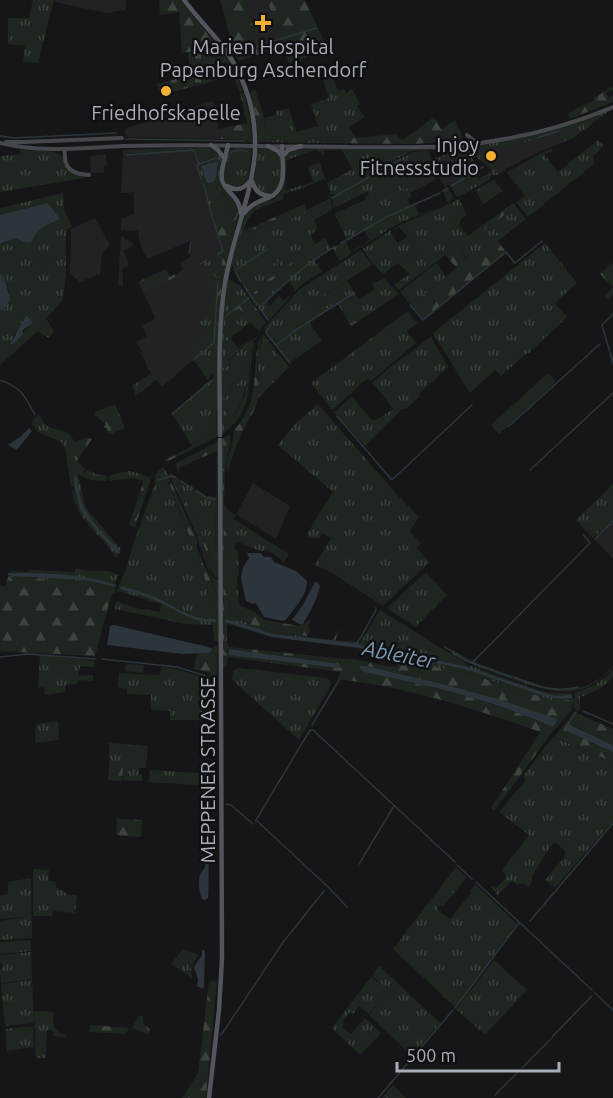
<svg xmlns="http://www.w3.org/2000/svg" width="613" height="1098" font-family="Ubuntu,sans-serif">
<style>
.built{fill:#222225}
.grass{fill:url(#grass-tufts);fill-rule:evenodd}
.forest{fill:url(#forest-firs);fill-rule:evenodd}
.cemetery{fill:url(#cemetery-stones)}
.garden{fill:#1e261f}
.water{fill:#2c353c}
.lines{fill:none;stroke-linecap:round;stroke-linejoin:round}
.stream{stroke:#2c353c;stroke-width:1.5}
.secondary{stroke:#45474d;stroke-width:4}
.primary{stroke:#53555c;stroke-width:4.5}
.primary-bridge{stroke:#53555c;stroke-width:4.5}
.poi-dot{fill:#f2b134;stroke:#111113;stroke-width:2}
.labels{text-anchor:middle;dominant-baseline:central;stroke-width:5;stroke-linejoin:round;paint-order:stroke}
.poi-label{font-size:20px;fill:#a8adb8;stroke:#111113}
.street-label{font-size:20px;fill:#a8adb8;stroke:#111113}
.water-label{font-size:21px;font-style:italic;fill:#7f9bb3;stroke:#111113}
</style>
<defs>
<pattern id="grass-tufts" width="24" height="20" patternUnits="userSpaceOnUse" patternTransform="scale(1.5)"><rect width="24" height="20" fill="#1e261f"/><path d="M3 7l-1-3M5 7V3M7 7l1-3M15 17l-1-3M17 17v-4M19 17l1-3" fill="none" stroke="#3c433d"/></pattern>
<pattern id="forest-firs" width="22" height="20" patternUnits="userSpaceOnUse" patternTransform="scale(1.5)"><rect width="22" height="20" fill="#1e261f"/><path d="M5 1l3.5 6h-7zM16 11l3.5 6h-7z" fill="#3c433d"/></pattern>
<pattern id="cemetery-stones" width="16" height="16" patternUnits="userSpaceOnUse" patternTransform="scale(1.5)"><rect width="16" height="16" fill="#1e261f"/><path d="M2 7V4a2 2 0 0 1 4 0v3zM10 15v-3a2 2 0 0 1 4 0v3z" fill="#3c433d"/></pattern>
</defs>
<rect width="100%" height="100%" fill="#161618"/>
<path class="built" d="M55,0H126V10L106,13L55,2Z
M244,0H267L283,45L262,53Z
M213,101L221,139L126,137L125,130L129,127Z
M559,133L564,142L542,150L496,174L478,147L494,149L515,145Z
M195,151L203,186L222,251L205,266L214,289L212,302L204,303L209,314L208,332L195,358L162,387L151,374L145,363L146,362L140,353L142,352L136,342L147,336L142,326L155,318L144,294L185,271V269L183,270L180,262L189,258L192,240L147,259L140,244L138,231L121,230V219L134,214V191L129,193H121L123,155Z
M429,151L430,158L457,156V158H462L472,172L450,185H446L438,174L404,190L391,164L413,152Z
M106,154L107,165L104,166V173H91L90,156Z
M95,218L110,245L102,253L100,275H96L80,282L70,274L71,229Z
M121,236H124V238L133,243V246L124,250V252L129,265L121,270L123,275V285H118Z
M253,483L290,506L276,539L236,514Z
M613,522V559L595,540Z
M199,544H202L213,568L208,569Z"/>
<path class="grass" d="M33,0H54L38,63L23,62L25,46L8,44V18H29Z
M333,77L338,91L344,89L346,93L352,89L360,104L357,106L365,117L349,127L356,138L333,137L323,143L266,142L264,118L276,115V111L289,108L296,132L318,126L311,104L329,98L323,81Z
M613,108L573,138L540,152L539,151L542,150L563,142L559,133L515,145L490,150V152L485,155L491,164L498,160L501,165L495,169L497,173L505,168L506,170L496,175H493L489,167L475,156L472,150L476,145L525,136Z
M598,140L604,146L593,156L594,164L528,217L516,202L525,196L507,172L542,153L551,149L553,151L544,154L558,172Z
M177,148H210C229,154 218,164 220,176C222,182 236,203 239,209L223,285L219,436L217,437V405L215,433L192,446L172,413L214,377L212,374L208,380C202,373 199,366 193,360L195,358L186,347L207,332L199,321L209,314L203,303L212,302L214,289L205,287L208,273L204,266V261L222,251L196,164L198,163L195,152L123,155V150ZM219,164L221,165L219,177L221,183L239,210L230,243L221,290L218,328L217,370H215V319L219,277L224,253L212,216L232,208C231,201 229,200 224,195C216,186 217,176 219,164Z
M235,148H252L248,181L236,189C216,181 224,167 229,151Z
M258,148L269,149L279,154C283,163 283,192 270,194C266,194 263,193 260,192L254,181Z
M329,148H455L466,152L478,165L477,168L471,171L462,158L442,157V176L437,170L435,158L442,157V150L411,151L372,173L413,152L429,151L430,158L427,159L426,155L407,158L409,170L421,168L436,172L448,188L454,198L448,203L443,191L446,188L435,172L415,181L413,178L401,184L404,190L434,175L437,179L410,193L411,196L407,200L410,206L415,205L419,214L440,207L399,223L354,251L350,245L354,250L370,240L364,230L348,239V243L335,214L366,199V197L369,194L368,192L364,193L333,208L332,197L336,194H331L327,183L353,169L342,150H324V154L322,156L321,152L315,150L287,160L285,186H284L279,196L268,202L258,204L252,209L242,231V236L286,215L313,209V207L329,199V195H330L332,210L314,220L318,229L310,235L315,244L325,238L331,249L314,260L322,272L304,283L293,293L295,289L288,281L266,301L270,306L279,296L284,301L289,296L290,297L268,321L258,308L259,305L256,306L233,270V264L228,279L240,286L266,322L260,331H259L255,340L248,341L229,360L226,359L225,357V334L238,349L247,341L255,339L259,331L250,322L232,336L225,328L226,317L227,316L238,329L240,327L229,315L239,308L246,318L239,306L224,316L225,368L231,362L230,360L248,342L252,341L254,343C247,378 257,403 227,431L233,424L249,389L250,360L253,343L250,344L247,372L225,391L223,388L224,433L222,434C222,361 216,285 245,216C252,199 273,205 281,191C286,181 283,166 285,155L291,150Z
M20,149C31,152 51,149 59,154C70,161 61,172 83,176L84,178L0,192V156L21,154Z
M319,160L326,182L324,179L307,186V187L283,194L284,191L313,182L308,166L319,163Z
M483,166L484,167L475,173L479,179L489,173L486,168L491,175L489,180L458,197L456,196L450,185Z
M493,180L495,181L503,191L483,204L476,191L470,194Z
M63,193L64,209L72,227L66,230V274L63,300L46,319L54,331L49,338L38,331L0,365V311L5,308L9,291L5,279L0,273V244L15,238L23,242L31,243C37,231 46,222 53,211L48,203L0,215V208ZM24,317L29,327C22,331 20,338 15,343H10L13,339L14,335L22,325Z
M459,199L467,215L453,222L464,235L463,240L430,264L409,236L406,235L399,227L393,230V229C414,217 437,211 459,199Z
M511,210L520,219L503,232L495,222Z
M491,225L500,235L468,260L460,248Z
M391,230L392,231L390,232L398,243L406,238L415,249L383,274L373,264L363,249Z
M346,241L351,254L340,261L332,248Z
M545,243L577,283L555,303L567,317L529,353H527L501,376L495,370L470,393L433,333Z
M361,250L372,265L313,302L302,290H301L322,314L309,323L322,341L289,363L265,333V327L300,289Z
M417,251L429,265L399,289L395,284L410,274L398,263L402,262Z
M437,263L446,277L413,303L402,290Z
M384,278L398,293L382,304L377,298L376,299L381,305L352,324L339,304L355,294L359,300L375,289L372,284Z
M339,287L344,292L353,290L354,292L322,312L314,303Z
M408,311L417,323L407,331L416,343L372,380L367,379L332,410L311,383Z
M264,337L288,368L258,398L259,379L257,355Z
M431,337L448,367L419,394L420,396L406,409H402L365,446L334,412L352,397L372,420H376L392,410L393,408C386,400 380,391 372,383L390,367Z
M548,373L556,382L499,434L491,425Z
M151,374L157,379L136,396L132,386Z
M248,374C244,395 243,407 227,422L225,395Z
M318,404L399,497L419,517L410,531L421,544L416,548L430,562L383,606L331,572L315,565L331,538L322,533L319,538H309L307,537V534L333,492L278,445L295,424Z
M39,414C46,436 65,423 74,441C79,451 74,464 84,471L83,475L86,470L96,474L107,476L106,481L92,480L78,475L84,502L88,511L121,549L116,558C105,539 84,526 76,505C74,501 73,496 72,491L75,490L74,486L71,487L65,448L61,442L38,432L32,424L33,420Z
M223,438V471H225L224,505L223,506L224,560H229L230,517L289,554L284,562L271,552L261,551L248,547L239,542L235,543L234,548L238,551L239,573L237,578L239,605L256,613L251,623L231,614L228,594L223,598L224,609L228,613L230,616L267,631L332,640L340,628L336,640C344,641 353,641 359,642V644L380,610L468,665L541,691L554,693H571L574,699L572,709L571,700H551L461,671L449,670L359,649V646L355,652L357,648L270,637L232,625L227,624V643H222V439Z
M219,441L218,577H215L210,568L213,567L210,561L216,563L218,503L217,442Z
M164,467L170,479L167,480L200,563L203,562L207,571L204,572L208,589L210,612H217V595L208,569H209L213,578L219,580V643V641H214L213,625L186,624L115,609L116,601L136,608L160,612L161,604L119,591L118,593L117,592L120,582H122L121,581C123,574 127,569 128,562L127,564L135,539L137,538L136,537L154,486H155C154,478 156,470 164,467Z
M129,471L138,473L139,474L149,477L152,476L150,482L131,478L109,481L110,475Z
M171,474L194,488L193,490L194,491L196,489L207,496L216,497L215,559L213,560L200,530L175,480L170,478L169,475Z
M613,484V520L593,538L576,520Z
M76,568C89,574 106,567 119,575L116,580L114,591L118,583L114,594L112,593L113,589L96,583L8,577L10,571L26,572L30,570L75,572Z
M426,572L447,595L415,627L387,608Z
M452,650L472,661L474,659L477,663L545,687L561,689L583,687L591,684L601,678L613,666V668C578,705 547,691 506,677C486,670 468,664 450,653Z
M40,655L95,661L94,667L80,666L78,676L93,675V681L78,680L77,684L66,685L65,692L45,695L44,687L38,688Z
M126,664L144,665L143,673L125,671Z
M161,667L176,669L209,679L210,720H170V711L151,710V695L127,694V689L118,687L119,673L160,675Z
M238,668L327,678L330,680L331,685L299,740L232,680L233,671Z
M613,670V677C604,687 593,693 580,697V709L579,711L576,710L574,707L575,692C592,688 600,683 613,670Z
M58,721L59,740L35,743L36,724Z
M553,737L613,762V821L555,888L545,880L565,856V852L558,844L553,843L532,876V881L529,887L522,883L517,885L512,881L498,895L491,887L492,886L496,888L507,877L502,870L529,835L499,812L526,780L523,776Z
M109,743L148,746L146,768H139V774L142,775V781L123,780V767L109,766Z
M150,770L213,774L214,785L211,786L149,782Z
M456,867L467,877L443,906L440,904L437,909L450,919L472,892L470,891L475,884L517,924L455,1007L393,949Z
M33,869L49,870L48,881L56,882V887L69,895H77L75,913L53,911L52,916H33Z
M31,878L32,938L0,940V921L25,917L0,919V895L8,894V882Z
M31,940V951L0,954V942Z
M183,949L199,955L191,966L192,978L171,964Z
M31,952L32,979L1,983L0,969L3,968V964L0,963V955Z
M494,960L527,990L485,1035L456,1009Z
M379,966L440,1023L412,1056L369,1015L389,990L369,1014L359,1006L353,1014L350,1012L343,1021L344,1024L342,1027L351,1034L365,1018L381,1033L360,1055L332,1028L371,977L389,990L372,976Z
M32,980L34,1023L5,1026L1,984Z
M34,1011L54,1012L53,1024L59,1033L67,1035V1038L53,1036V1031L47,1030L46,1058H36Z
M142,1015L144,1025L151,1029L148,1034L132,1028L139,1016Z
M33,1026L34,1047L7,1051L5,1029Z"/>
<path class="forest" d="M159,0H180L223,52L232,65L243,91L240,92L226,62L212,68L211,65L188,52L182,53L179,12L160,15Z
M220,0H244L262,53L239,61L234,50Z
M267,0H305L328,50L289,63Z
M613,86V89L606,93L608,97L613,96V102L569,119L568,114L575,109L594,100V98Z
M255,89L264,118L266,142H258L257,125L250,92Z
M244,92L251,124L252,142H247V140L221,139L219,129L247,123L240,93Z
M434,117L441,129L455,120L462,135V139L460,141L413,144L323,143L333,137L356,138L396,134L402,140Z
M219,164H221L219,177L221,183L236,200L239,210L230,243L221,290L218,328L217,370H214L215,319L219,277L224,253L212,215L232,208C231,201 228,199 224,194C215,185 217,176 219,164Z
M284,186H285L283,199L255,210L248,219L243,231L305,204L307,210L313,207V209L289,220L286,215L241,236C242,223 248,208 261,204C267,202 275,200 279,195C282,193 282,189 284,186Z
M513,203L526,219L498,241L506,252L423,320L400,292L402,290L413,303L457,268L445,255L399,290L394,285L395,284L400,288L429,265L416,251L402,262L393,266L415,249L406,238L407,237L406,235L409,236L431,263L463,240L464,235L453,222L451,217L454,215L457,219L467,215L461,219L459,225L468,236ZM511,210L520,219L503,232L495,222ZM491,225L499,235L467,260L460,248Z
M301,255V257L271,281L278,289L275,291L269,283L256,294L253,293L262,287L264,282L281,271L276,262L254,277L253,276L274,259H276L284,269Z
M613,262V295L607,300L604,296L613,287L600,274Z
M166,269L170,277L185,269L186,271L144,294L138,282Z
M347,281L353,290L344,292L339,287L314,303L322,312L354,292L355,294L339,304L352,324L380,305L376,299L377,298L382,304L398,293L399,294L351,326L338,304L322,314L301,290H302L313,302Z
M239,305L248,317L247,319L239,308L229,315L240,328L238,329L228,317H226L225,328L232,336L231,338L239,349L238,350L226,335L225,357L227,359L231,362L225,368H223L224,316Z
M263,334L289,367L288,368L263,337C252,357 261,377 258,398C256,411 247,421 242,432C236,445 231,459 228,473L227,471V461L233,440L234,431L244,417L251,401L254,386L256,356L259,342Z
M251,342L253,343C243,378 259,406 224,433L223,387H225L226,391L247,372L250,344ZM247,375C247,393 242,410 227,422L225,395Z
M115,404L125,428L115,432L114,435L108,433L107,428L103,427L106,425L95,415V412Z
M216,405L217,437L166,462L165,459L176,455L215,433Z
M228,435H230C232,445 225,459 225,471H223V438Z
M86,438L92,439L77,461L85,469L84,471C74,465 76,454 75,442Z
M217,442V563L210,561L203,544H199L198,538L172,480H175L200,530L212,559H215L217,451L180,467L178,472L175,464Z
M144,480L150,482L135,527H134L129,525Z
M168,480H170L197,539V548L203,562L200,564Z
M223,505H224L228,510L236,516L233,519L230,517L229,560L224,561Z
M207,571L217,595V612L210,613L208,589L203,572Z
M229,571V605L231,614L250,623L255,613L264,620L300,626L304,625L309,619L311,620L308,627L310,630L307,636L267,631L230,616L228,613L224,609L223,573Z
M8,577L96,583L113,589L95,656L0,651V585L6,586Z
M223,643H227L229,647L345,659L349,658L381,665L397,667L399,658L449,670L460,671L551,700H571V711L550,735L494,811L491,808L540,732C492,715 444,699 393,688C375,684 357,682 338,679L340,672L228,657L226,667H223ZM229,649L339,664L340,666L339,668L266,659ZM359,666H366L451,686L498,699L557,720L553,727C492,700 428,685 363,672Z
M217,645V674L214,680L209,676L210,673L194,669L197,653H209L211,648Z
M574,712L613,729V745L569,724L576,734L613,752V762L554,737Z
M109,766L123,767L122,781L108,780Z
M117,819L142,820L141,837L116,835Z
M217,981L206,1098H182L198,1073L209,982Z
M90,1025L129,1028L126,1034L89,1032Z
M393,1085L406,1098H382Z"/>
<path class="cemetery" d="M212,46L221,61L211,65L215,81L160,95L157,84L190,75L188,52Z"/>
<path class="garden" d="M42,248L52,259L45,265L35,254Z"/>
<path class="water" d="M216,162L218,163L215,181L209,183L207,182L201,166Z
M48,203L60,219C44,226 38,227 31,243L23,242L15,238L0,244V215Z
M0,273L5,279L10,299L5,308L0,311Z
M26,316C30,318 32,320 32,324L23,330L22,335L14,344H10C16,335 20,325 26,316Z
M29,428L32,431L17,450L8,445L20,437Z
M75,473C79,483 78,495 83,505C89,520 107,538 119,550L120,552V554L116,553L85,517L80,509L74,482Z
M247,553H261L264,557H271L274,562L296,571L307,581C307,597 294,608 286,620L282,621L264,617L256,603L253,604L246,601L241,578L243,567L249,558Z
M8,573C44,573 82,573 116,585L115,587L86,580L12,576L8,575Z
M315,582H317L320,586C317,600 310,612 303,624L302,625L292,620L304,603Z
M121,586C131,589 142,592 153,596C175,606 189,620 215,619L216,622C189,623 175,608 152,599C142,595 131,592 120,589Z
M225,619L241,623L272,634L353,643L358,642V644L464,666L544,693L555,696L572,695V698L562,699L547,697L471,671L455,667L361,648L273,637L225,622Z
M114,625L204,646L211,648L212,650L209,653L183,654L107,645L110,626Z
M229,649L340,664L339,668L229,655Z
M359,666H366L451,686L498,699L557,719L556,723L553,727C493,700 428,685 363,672Z
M568,724L613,745V752L565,730Z
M208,825C209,831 208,838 208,844C209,862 209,881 208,898L205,900L202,899C199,892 198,881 200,875C202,870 206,868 206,862C205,848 207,838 208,825Z
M202,950H205L204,986L203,989L197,986L198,980L194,967L202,955Z"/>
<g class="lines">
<path class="stream" d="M234,54L316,28
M0,136L15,138L116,133
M537,138L559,131
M126,139L245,141
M127,155L194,150L199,164
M227,161C231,148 236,150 247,151
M201,179L197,165L216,158L221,160
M204,185L211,213L223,251L218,254L219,256
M451,186L483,167
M443,191L448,188
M332,198L401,159
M347,240L388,216L440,193
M341,243L345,241
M189,253L191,242
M200,264L203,262L208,264
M236,270L267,249
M236,273L241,282
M214,274L216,277
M244,286L257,305
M410,305L423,320L506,252L515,263L542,241
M259,307L268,320
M259,308C283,285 307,262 336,246
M613,314L602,325L613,363
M227,315L249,298
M271,324L266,333L290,363
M276,345L296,330L354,293
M207,349L214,343L218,281
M193,360L203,352
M0,380C22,388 24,395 35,415
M172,414L212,380
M337,416L391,479H393L472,405
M509,426L600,344
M530,470L613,393
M158,480L171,476L176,477
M181,481L193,489
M196,491L207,498L216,499
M595,539L613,521
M358,642L376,610V608
M445,647L451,651
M454,653L467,661L511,677
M0,657L28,654L95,659
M102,659L177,667L209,677
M472,663L590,543L583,534
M515,678C539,686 552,693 578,687
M583,711L613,724
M568,724L576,712
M312,725L339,680
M226,804L231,805L253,824
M256,820L310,730H313L455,862
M255,821L256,820L327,886L347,907
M359,864L394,806
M457,865L472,879
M476,882L592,990
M530,921L613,823
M595,993L613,1010
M455,1008L519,923
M221,1035L284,941L324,891
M552,1037L592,996
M522,1068L551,1039
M495,1095L517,1073
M378,1098L453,1010"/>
<path class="secondary" d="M467,135L477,143
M6,142H24L122,138
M0,143C42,153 81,148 123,146C166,145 209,145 252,146
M258,146C289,147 319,146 349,147C384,147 419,148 454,146C509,141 563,128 613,107
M458,146L468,152
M65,149C63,168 71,174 89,175"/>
<path class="primary" d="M184,0C195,15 208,28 220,43C241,69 254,103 255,138
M211,145L218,150L224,158
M228,145C226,156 220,169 222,180C226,194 239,194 241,214
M268,146L278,151L282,156
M285,154L288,150L301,146
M252,181C255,190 259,195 269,196
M227,186C237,192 244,189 250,181
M244,213C251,204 258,202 268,198C289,190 282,164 282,146
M220,435C220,385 217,333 225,283C232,239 251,198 255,153
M209,1098L219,1010L222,959L220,440"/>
<path class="primary-bridge" d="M255,153V138"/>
</g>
<g class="poi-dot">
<path d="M260 14h6v6h6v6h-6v6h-6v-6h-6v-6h6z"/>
<circle cx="166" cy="91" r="6"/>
<circle cx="491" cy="156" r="6"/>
</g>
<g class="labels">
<g class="poi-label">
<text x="263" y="46">Marien Hospital<tspan x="263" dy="23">Papenburg Aschendorf</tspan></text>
<text x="166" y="112">Friedhofskapelle</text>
<text x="479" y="144" text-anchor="end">Injoy<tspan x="479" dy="23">Fitnessstudio</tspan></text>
</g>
<g class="street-label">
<text transform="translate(207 770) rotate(-90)">MEPPENER STRASSE</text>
</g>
<g class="water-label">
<text transform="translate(399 654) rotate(11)">Ableiter</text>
</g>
</g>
<path d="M397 1062v9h162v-9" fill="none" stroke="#a8adb8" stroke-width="3"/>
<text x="406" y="1062" font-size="18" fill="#a8adb8" stroke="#111113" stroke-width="4.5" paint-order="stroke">500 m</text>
</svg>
